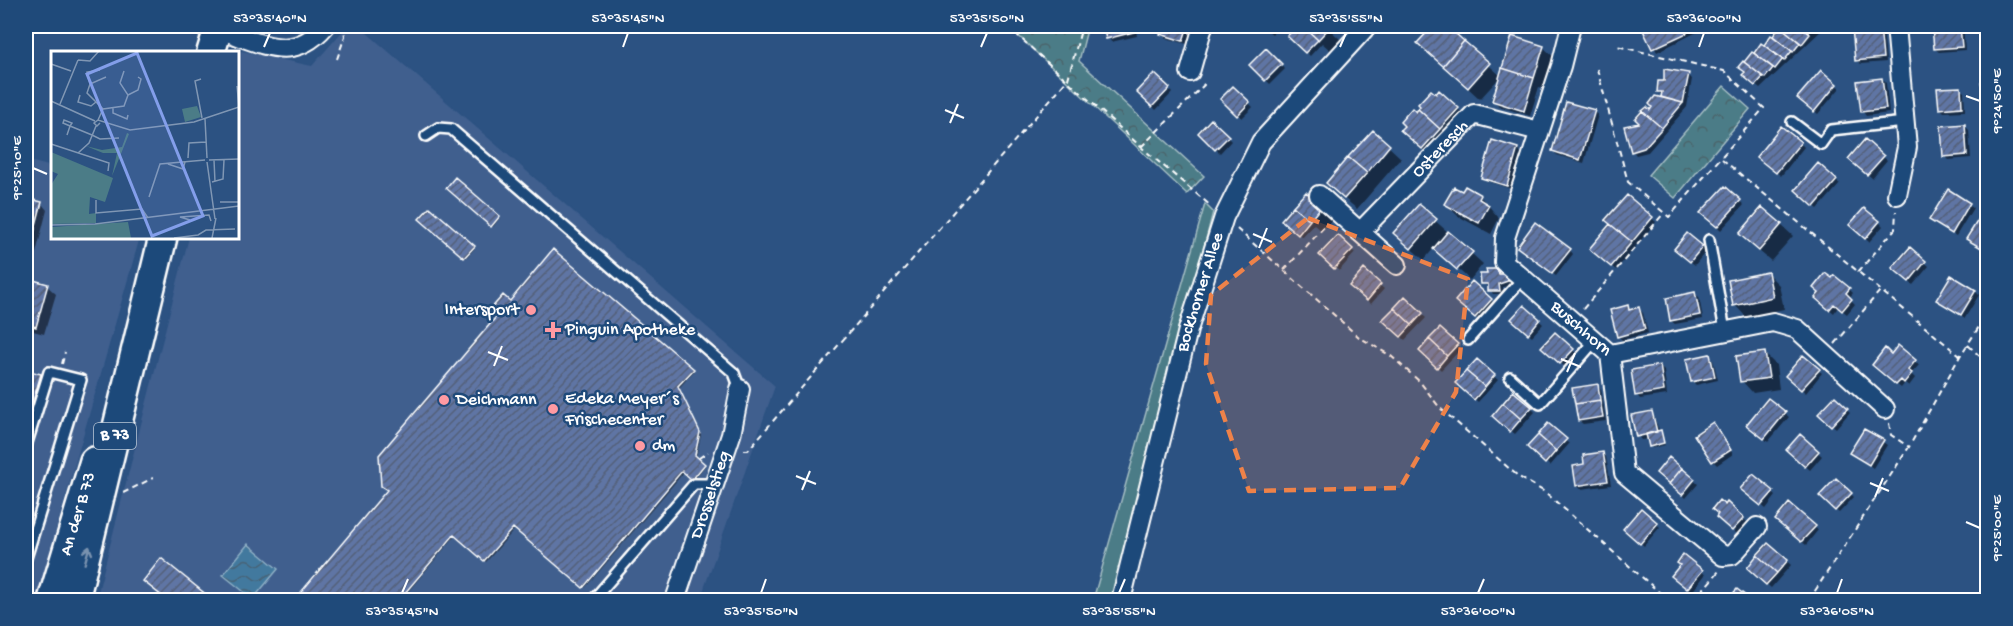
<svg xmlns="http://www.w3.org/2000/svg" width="2013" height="626" font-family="'Gochi Hand',sans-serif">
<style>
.built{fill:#3f5f8e}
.grass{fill:#4b7c87;stroke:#a5bec3;stroke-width:1.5}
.park{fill:url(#park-crowns);stroke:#a5bec3;stroke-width:1.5}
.water{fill:url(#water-waves);stroke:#8eafc5;stroke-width:1.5}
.shadow{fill:#0007}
.building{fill:url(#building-hatch);stroke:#fff;stroke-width:1.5}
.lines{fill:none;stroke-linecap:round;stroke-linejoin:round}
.lane-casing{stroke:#fff;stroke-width:14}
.street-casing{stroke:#fff;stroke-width:22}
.primary-casing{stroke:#fff;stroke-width:32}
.path{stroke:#fff;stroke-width:2;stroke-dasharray:6 4.5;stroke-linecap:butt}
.lane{stroke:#1f4a7a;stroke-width:9}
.street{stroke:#1f4a7a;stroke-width:18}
.primary{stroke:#1f4a7a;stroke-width:27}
.oneway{stroke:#7992af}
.marked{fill:#ee8249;fill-opacity:0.2;stroke:#ee8249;stroke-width:4.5;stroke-dasharray:12 8;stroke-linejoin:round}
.ticks{fill:none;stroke:#fff;stroke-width:2}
.poi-dot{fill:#ff9aa2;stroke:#1f4a7a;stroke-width:2}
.labels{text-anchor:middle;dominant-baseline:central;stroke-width:5;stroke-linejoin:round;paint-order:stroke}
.shield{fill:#1f4a7a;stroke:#bcc9d7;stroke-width:1.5}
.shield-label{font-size:16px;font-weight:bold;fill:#fff}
.street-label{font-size:18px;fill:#fff;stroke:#1f4a7a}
.poi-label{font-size:18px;fill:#fff;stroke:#1f4a7a;text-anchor:start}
.inset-road{fill:none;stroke:#8097b4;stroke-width:1.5}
.view{fill:#839eea;fill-opacity:0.15;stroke:#839eea;stroke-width:3}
.inset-edge{fill:none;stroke:#fff;stroke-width:3}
.neatline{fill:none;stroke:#fff;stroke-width:2}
.ticks-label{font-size:15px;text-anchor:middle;fill:#fff}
</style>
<defs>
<pattern id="park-crowns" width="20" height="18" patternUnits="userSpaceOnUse" patternTransform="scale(1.5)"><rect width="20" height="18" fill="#4b7c87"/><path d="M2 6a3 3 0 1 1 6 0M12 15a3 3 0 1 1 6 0" fill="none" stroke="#4c646a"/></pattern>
<pattern id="water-waves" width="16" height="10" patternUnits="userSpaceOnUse" patternTransform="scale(1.5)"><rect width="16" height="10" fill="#42799e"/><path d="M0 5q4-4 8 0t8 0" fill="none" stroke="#476275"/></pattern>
<pattern id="building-hatch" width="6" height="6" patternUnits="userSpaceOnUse" patternTransform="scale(1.5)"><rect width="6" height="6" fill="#5e74a4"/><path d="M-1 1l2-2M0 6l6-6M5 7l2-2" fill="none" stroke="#556078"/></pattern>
</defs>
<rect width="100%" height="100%" fill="#2c5282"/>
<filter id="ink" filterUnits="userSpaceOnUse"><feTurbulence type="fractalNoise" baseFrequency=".0167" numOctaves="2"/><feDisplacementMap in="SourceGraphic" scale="12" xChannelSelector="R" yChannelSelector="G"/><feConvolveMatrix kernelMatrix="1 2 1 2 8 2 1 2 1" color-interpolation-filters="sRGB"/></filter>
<g filter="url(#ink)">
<path class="built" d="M347,26H359L775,386L700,600H96L189,237H237V50L312,66Z
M26,160L52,167V237H140L36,600H26Z"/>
<path class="grass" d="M1205,204L1213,212L1147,467L1117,600H1093Z"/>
<path class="park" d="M1008,26H1088L1079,61L1204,176L1187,194Z
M1724,86L1750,109L1675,198L1648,175Z"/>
<path class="water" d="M248,544L278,569L253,599L223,575Z"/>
<path class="shadow" d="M1104,26H1135L1137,36L1111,42Z
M1164,26H1192L1187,44L1166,38L1162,34Z
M1263,26H1280L1272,34Z
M1300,26H1326L1341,40L1330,50L1322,43L1310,56L1290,36Z
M1435,26H1445L1501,76L1480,99L1419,43Z
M1643,26H1709L1657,52Z
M1785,26H1821L1824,28L1760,89L1748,79L1747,73L1740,67Z
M1879,26L1883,30L1886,62L1861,64L1857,61L1854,28Z
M1933,26H1963L1965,50L1939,52L1935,49Z
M1543,47L1555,58L1546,89L1539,87L1530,116L1499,106L1493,100Z
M1266,50L1285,69L1270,84L1251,65Z
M1154,75L1172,93L1156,110L1138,92Z
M1688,75L1692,79L1687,107L1648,152L1636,155L1633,151L1642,124L1663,96L1658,92L1666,82Z
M1882,79L1886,83L1889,113L1866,116L1863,112Z
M1836,85L1840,88L1818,114L1803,101Z
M1233,88L1253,107L1242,118L1222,99Z
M1960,89L1964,92L1965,111L1944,112L1940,108Z
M1458,109L1470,120L1426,152L1403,130L1416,114Z
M1594,112L1598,115L1584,163L1557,155L1553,151Z
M1211,121L1231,141L1220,153L1200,133Z
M1965,126L1969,130L1971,158L1949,160L1945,156Z
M1373,132L1401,158L1357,209L1340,195Z
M1493,142L1518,149L1521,153L1511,189L1487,181L1483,177Z
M1800,143L1804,147L1781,176L1762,161Z
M1883,157L1887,160L1872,178L1854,163Z
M455,179L500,218L493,227L448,188Z
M1836,181L1840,184L1818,209L1800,194Z
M1725,188L1744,205L1721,230L1703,213Z
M1948,191L1973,208L1956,236L1931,220Z
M1480,196L1499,218L1491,234L1458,216L1446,204Z
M1627,197L1656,222L1616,270L1595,253Z
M26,200L41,203L47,210L36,253L26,250Z
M1419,206L1483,264L1470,280L1434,248L1424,260L1407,245Z
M1321,207L1333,219L1322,231L1314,224L1302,237L1283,220Z
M430,209L475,248L466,258L421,219Z
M1879,222L1883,226L1869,242L1855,229Z
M1781,225L1793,236L1771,261L1753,246Z
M1338,237L1355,253L1339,271L1322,255Z
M1702,247L1706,251L1695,265L1680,253Z
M1910,249L1929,266L1913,285L1898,272Z
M1522,250H1570L1573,254L1556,276Z
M553,251L694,371L679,388L701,435L696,458L705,466L694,480L684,472L585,588L515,529L486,562L456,535L401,600H301L298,598L388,491L510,303Z
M1497,270L1511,279V285L1503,287V294H1493L1489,287L1482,283Z
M1364,271L1384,289L1371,304L1355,290Z
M1767,273L1779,285L1784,309L1746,317L1735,305Z
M26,279L47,286L56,294L44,334L26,329Z
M1849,289L1853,293L1849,298L1855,304L1847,314L1838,307L1834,313L1821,302Z
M1975,291L1979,295L1965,318L1938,300Z
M1695,294L1699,297L1703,319L1675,324L1671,321Z
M1405,298L1426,318L1405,340L1384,320Z
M1491,300L1494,303L1480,321L1461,305Z
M1524,307L1543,324L1532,336L1513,319Z
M1627,307L1631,311L1639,309L1643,313L1648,333L1622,340L1618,336Z
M1440,330L1461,349L1441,370L1421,351Z
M1555,334L1577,354L1565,367L1543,347Z
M1899,347L1919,365L1911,374L1915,378L1909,386L1905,383L1901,388L1877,368Z
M1764,353L1776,365L1779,389L1753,393L1742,381Z
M1709,356L1713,360L1718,380L1696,385L1692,381Z
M1477,361L1498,380L1478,402L1457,383Z
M1660,367L1664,371L1667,395L1640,399L1637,395Z
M1818,370L1822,373L1806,393L1787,376Z
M26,372L41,377L31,415L26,414Z
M1597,385L1601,389L1606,421L1583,424L1579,421Z
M1835,398L1850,412L1836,428L1820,414Z
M1769,400L1789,417L1768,442L1752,428Z
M1531,408L1535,412L1515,434L1497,419Z
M1652,412L1665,445L1652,448L1649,439L1641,440L1638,436Z
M1549,425L1569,444L1550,466L1529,447Z
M1716,428L1733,454L1717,465L1713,461Z
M1800,436L1822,456L1810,470L1788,450Z
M1883,442L1887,445L1873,468L1851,453Z
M1603,453L1606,457L1611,485L1581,489L1577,486L1586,465Z
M1669,459L1698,484L1686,498L1661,476Z
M1836,480L1854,497L1839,513L1821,496Z
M1746,492L1773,493L1776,496L1766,509Z
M1727,505L1747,522L1737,534L1722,520Z
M1641,510L1660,527L1644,546L1625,529Z
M1781,524L1814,527L1818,530L1806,545Z
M1769,545L1791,565L1771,588L1752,571Z
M161,560L210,600H169L146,582Z
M1702,571L1705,575L1692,592L1677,580Z"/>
<path class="building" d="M1103,26H1133L1134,32L1106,39Z
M1163,26H1188L1183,41L1160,34Z
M1298,26H1303L1318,40L1305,53L1287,36Z
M1303,26H1329L1330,27L1318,40Z
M1433,26H1447L1464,41L1443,66L1417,43Z
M1641,26H1683L1687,33L1652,49Z
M1780,26L1800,43L1793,52L1773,36Z
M1783,26H1800L1810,34L1802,44L1782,28Z
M1880,26L1883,58L1855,61L1852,27Z
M1932,26H1960L1962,47L1934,49Z
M1771,35L1792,51L1784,61L1764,45Z
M1512,36L1544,46L1534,78L1502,68Z
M1464,41L1490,63L1468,88L1443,66Z
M1761,43L1783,59L1775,69L1754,53Z
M1266,48L1282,64L1265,81L1249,65Z
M1752,52L1773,68L1765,78L1744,62Z
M1743,61L1763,77L1755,86L1742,75L1745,72L1738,67Z
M1502,68L1534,78L1524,111L1492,101Z
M1664,69L1689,73L1683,103L1661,97L1662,92H1657L1658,81H1664Z
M1821,70L1837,84L1814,112L1797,98Z
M1154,73L1170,88L1152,107L1136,92Z
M1882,78L1886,109L1861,112L1857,81Z
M1988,81V104H1986L1981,82Z
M1233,86L1250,102L1237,116L1220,99Z
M1961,87L1962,107L1939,109L1937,88Z
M1431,90L1436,94L1439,90L1459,108L1440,129L1418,109L1420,106L1418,104Z
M1655,96L1683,103L1662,128L1642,111L1647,107L1650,110L1652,107L1649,104Z
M1566,102L1595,110L1580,160L1552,151Z
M1412,108L1416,112L1418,109L1440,129L1422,149L1400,130L1404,126L1400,122Z
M1642,111L1662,128L1644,148L1631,152L1624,126L1639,123L1635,119Z
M1211,119L1229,136L1215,150L1198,133Z
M1965,124L1967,155L1943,157L1941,126Z
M1781,126L1801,142L1776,173L1756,157Z
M1373,130L1390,145L1367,173L1348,157Z
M1865,139L1884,156L1867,175L1848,159Z
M1492,140L1518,148L1507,186L1481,178Z
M1348,157L1367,173L1344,199L1326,183Z
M1818,163L1837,180L1814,207L1795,190Z
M455,177L500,216L491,227L446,188Z
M1465,186L1481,195L1479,199L1489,205L1479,223L1444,204L1454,187L1462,191Z
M1725,186L1741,200L1717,227L1700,213Z
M1948,189L1970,203L1952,234L1929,220Z
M1306,192L1322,206L1310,220L1293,206Z
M1627,195L1653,217L1632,242L1605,220Z
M26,198L42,202L30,248L26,247Z
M1419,204L1437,219L1411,249L1393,233Z
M1293,206L1310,220L1298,235L1281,220Z
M430,207L475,246L464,258L419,219Z
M1762,207L1782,224L1759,251L1739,234Z
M1864,208L1880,221L1865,239L1849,225Z
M1978,220L1988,226V252L1966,239Z
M1535,222L1571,249L1552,273L1517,247Z
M1610,224L1632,242L1611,267L1589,249Z
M1448,231L1473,252L1457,270L1433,249Z
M1687,233L1703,246L1690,262L1674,249Z
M1338,235L1353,249L1334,269L1319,255Z
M1910,247L1926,261L1909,282L1892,268Z
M553,249L694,369L678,386L700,432L695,455L705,464L692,480L682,471L583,588L513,528L484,561L454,535L399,600H299L296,598L387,490L381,486L379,455L496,317L489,311L503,295L510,301Z
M1364,269L1381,284L1367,301L1349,286Z
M1486,269H1497L1499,274H1508V281L1499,284L1500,291H1488V284H1481L1480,274H1487Z
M1768,272L1773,297L1733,306L1728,280Z
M1825,273L1832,278L1834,275L1850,288L1846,293L1852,299L1842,311L1834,304L1829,310L1815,298L1819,293L1813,288Z
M1951,275L1976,290L1961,315L1936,300Z
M26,278L48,284L36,327L26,324Z
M1472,281L1492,299L1475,318L1455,301Z
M1695,292L1700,315L1670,321L1666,298Z
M1405,296L1423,313L1412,325L1394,308Z
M1524,305L1540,319L1528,334L1511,319Z
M1628,305L1629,310L1639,307L1645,329L1617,337L1610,310Z
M1394,308L1412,325L1401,337L1382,320Z
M1440,328L1458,344L1447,356L1429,339Z
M1555,332L1574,349L1560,364L1541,347Z
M1429,339L1447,356L1437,368L1419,351Z
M1898,345L1916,360L1908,370L1912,373L1904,383L1901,380L1896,385L1872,365L1885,348L1891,354Z
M1765,352L1769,378L1740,382L1736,356Z
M1710,354L1715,377L1691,382L1686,359Z
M1803,355L1820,369L1801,390L1785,376Z
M1477,359L1495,375L1485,387L1466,371Z
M1660,365L1664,391L1635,396L1631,370Z
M26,370L41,374L29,415L26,413Z
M1466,371L1485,387L1474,400L1455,383Z
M1598,384L1600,400L1575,404L1572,388Z
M1513,391L1532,407L1521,419L1503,403Z
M1835,396L1848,408L1831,426L1818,414Z
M1768,398L1786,412L1764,439L1746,425Z
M1600,400L1603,417L1578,421L1575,404Z
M1503,403L1521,419L1510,432L1492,416Z
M1652,411L1657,432L1636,437L1631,415Z
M1713,422L1731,450L1712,462L1694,435Z
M1548,423L1567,439L1556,451L1538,435Z
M1864,429L1884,440L1869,465L1849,453Z
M1661,430L1664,443L1649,447L1646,434Z
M1800,434L1819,451L1805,467L1786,450Z
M1538,435L1556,451L1545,464L1527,447Z
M1603,452L1608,481L1576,486L1573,466L1584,464L1583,455Z
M1669,457L1682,468L1669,484L1656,473Z
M1682,468L1695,479L1682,495L1669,484Z
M1753,474L1774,491L1761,506L1740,489Z
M1836,478L1852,493L1835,511L1819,496Z
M1719,500L1725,505L1727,502L1744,518L1732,531L1716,517L1718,514L1712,509Z
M1789,503L1816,526L1801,542L1775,520Z
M1641,508L1658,523L1640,544L1623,529Z
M1768,543L1788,560L1777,573L1757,555Z
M1683,554L1703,570L1687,589L1671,576L1680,565L1677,563Z
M1757,555L1777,573L1766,585L1747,568Z
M161,558L213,600H167L143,581Z
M1737,589L1751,600H1727Z"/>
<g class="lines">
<g class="lane-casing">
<path id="lane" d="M1792,122L1821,144L1831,130L1905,122
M426,136L438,128L451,129L734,373L740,389
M1709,240L1725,331
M1468,340L1523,278
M1510,377L1540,404L1595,341
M26,446L49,372L81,380L26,558
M593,600L694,484H715"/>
</g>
<g class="street-casing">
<g id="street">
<path id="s1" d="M1571,26L1561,66L1505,238L1504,262L1610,354L1773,322L1797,329L1885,409"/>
<path d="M1896,26L1907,147L1897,195"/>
<path d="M218,29C261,42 291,65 325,26"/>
<path d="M1190,72L1203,26"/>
<path d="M1319,195L1360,232"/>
<path id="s2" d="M1397,265L1360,232L1474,114L1539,131"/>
<path d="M1610,354L1624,473L1723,556L1732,555L1757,527"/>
<path id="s3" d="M675,600L731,435L740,389"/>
<path id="s4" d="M1121,600L1188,330L1224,217L1261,142L1367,26"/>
</g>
</g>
<g class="primary-casing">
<g id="primary">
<path d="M211,52L219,26"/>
<path id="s5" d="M52,600L94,461"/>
<path d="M75,600L163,237"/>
</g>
</g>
<path class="path" d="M1007,26L1141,147L1211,206
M1383,32L1389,26
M337,59L345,36L343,26
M1597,69L1628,182L1669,217L1764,108L1724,71L1617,46
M1141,147L1204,85L1200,82
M1722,159L1960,356
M1237,229L1359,337L1391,356L1420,382L1440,408L1519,477L1545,492L1668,600
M1284,270L1327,224
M1858,272L1895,229L1896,211
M1583,309L1664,213
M1835,344L1880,291
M1968,345L1988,364
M62,364L65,352
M1889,423L1891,435L1909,447
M744,450H748L1068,79L1082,26
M699,458L708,452
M123,493L153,478
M1694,600L1719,571
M1809,600L1909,447L1960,356L1988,313"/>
<use href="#lane" class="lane"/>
<use href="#street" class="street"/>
<use href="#primary" class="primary"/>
</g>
<defs><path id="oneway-shaft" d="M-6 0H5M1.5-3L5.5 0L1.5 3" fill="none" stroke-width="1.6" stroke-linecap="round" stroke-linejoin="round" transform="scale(1.5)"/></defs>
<use class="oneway" href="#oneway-shaft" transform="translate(87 555) rotate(-75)"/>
</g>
<path class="marked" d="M1308,218L1468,279L1456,392L1400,488L1249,491L1206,364L1211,295Z"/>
<path class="ticks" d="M264,47L270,33M623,47L628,33M981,47L987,33M1340,47L1346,33M1699,47L1704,33M1966,96L1980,101M945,110L964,118M950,123L958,104M33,168L47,174M1253,234L1272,242M1259,248L1267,228M488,352L508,360M1561,359L1581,367M494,366L502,346M1567,372L1575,353M796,476L816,484M1870,483L1889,491M802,490L810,471M1875,497L1883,478M1966,522L1980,528M402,593L408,579M761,593L766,579M1119,593L1125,579M1478,593L1484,579M1837,593L1842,579"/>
<g class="poi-dot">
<circle cx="531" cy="310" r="6"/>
<path d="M550 321h6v6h6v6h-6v6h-6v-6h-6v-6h6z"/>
<circle cx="444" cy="400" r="6"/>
<circle cx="553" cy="409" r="6"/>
<circle cx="640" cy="446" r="6"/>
</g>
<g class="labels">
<rect class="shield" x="94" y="423" width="42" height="26" rx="4.5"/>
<g class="shield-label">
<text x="115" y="436">B 73</text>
</g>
<g class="street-label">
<text stroke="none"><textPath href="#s2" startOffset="165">Osteresch</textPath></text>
<text stroke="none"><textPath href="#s4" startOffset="318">Bockhorner Allee</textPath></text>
<text stroke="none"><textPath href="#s1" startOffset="348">Buschhorn</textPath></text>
<text stroke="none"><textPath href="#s3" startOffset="111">Drosselstieg</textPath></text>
<text stroke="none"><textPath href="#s5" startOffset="90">An der B 73</textPath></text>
</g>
<g class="poi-label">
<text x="519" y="310" text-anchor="end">Intersport</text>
<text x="565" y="330">Pinguin Apotheke</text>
<text x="565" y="399">Edeka Meyer´s<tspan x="565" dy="21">Frischecenter</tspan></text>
<text x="456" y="400">Deichmann</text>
<text x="652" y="446">dm</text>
</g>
</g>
<g transform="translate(51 51)">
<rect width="188" height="188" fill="#2c5282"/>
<path d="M77,171L80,187H0V176Z" fill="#4b7c87"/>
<path d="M0,101L62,127L54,151L39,146L38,163L45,162V172L0,173V134L7,123L0,120Z" fill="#4b7c87"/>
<path d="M146,55L150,66L134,71L131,58Z" fill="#4b7c87"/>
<path d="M76,82L78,83L61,125L66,102H52L35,95L51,99L71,96Z" fill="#4b7c87"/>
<path class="inset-road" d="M27,9L39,10L48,0M0,13L20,20M150,28L144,30L151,67M39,33L36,21L49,19M29,44L27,51L40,55L45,51M77,44L87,39L90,28L87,26M0,50L44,70M9,53L27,9M62,57V62L76,68L77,64M52,58L73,55L77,44L69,32L73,20M154,68L156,107M47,69L52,58L36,42L39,33L55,26M49,72L46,75L43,72L47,69L79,79L143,71L188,56L186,35M16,84L19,75L21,72L13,69L12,72L19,75L41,84L49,88L68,87M0,93L58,112L57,120M27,102L38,92L45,75M137,107L138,92L155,91M158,109L188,108M163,109L164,131M156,111L164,168M117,113L132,118L134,111M161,131L172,128L173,109M98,146L109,113L154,109M45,149V162L91,158L97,167M169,151H188M139,169L129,166L158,164L160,170M0,174L44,173L188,155M123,187L147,184L155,179L184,178M161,187L165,167"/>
<path class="view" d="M86,2L152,165L101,185L36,23Z"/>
<rect width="188" height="188" class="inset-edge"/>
</g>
<rect width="2013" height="626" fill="none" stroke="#1f4a7a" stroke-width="66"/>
<rect x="33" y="33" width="1947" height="560" class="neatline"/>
<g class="ticks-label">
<text x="270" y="22">53°35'40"N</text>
<text x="628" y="22">53°35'45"N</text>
<text x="987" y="22">53°35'50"N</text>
<text x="1346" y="22">53°35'55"N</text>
<text x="1704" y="22">53°36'00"N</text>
<text transform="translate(1996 101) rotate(-90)" y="5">9°24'50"E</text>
<text transform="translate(16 168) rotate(-90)" y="5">9°25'10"E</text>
<text transform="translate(1996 528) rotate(-90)" y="5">9°25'00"E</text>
<text x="402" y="615">53°35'45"N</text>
<text x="761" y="615">53°35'50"N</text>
<text x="1119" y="615">53°35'55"N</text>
<text x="1478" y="615">53°36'00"N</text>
<text x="1837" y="615">53°36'05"N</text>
</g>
</svg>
